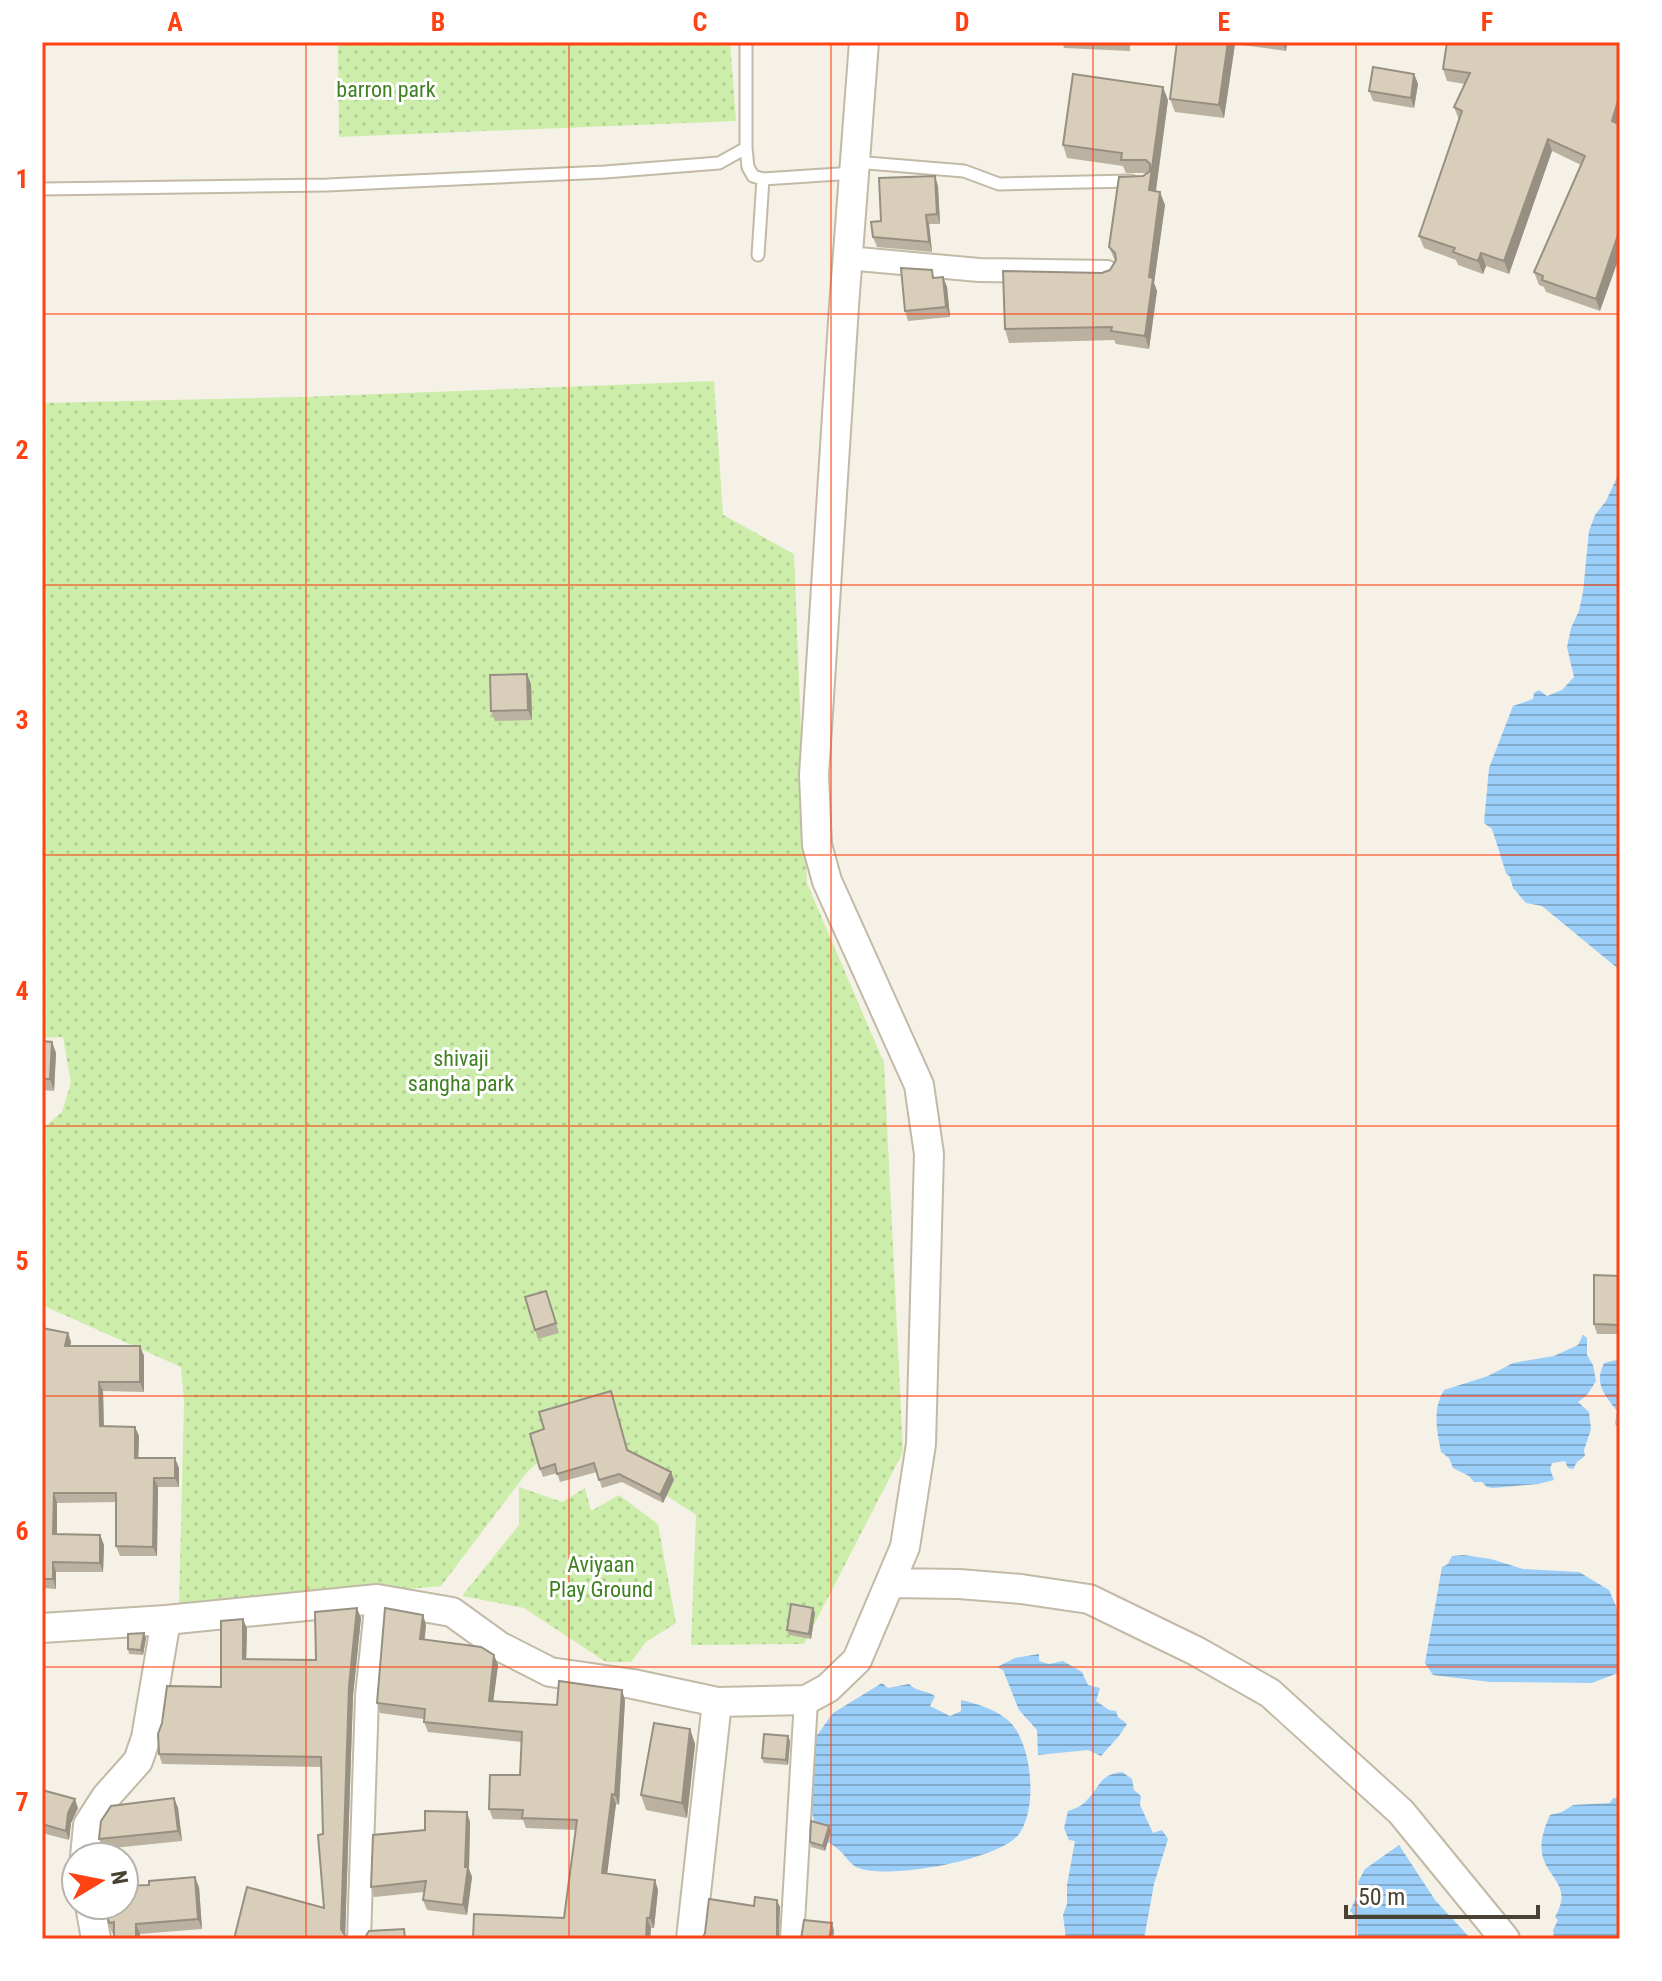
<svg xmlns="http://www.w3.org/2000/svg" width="1662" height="1981" font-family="'Roboto Condensed',sans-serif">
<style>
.park{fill:url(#park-dots)}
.water{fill:url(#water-rules)}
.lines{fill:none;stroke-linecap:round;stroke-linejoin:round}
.service-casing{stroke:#c2baa7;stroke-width:15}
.minor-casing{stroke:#c2baa7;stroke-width:26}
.tertiary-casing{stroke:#c2baa7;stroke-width:32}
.service{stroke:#fff;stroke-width:11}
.minor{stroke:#fff;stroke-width:22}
.tertiary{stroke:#fff;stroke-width:28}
.wall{fill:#bab1a0}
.shaded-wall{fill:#979082}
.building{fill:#d8ceba;stroke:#979082;stroke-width:2}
.grid{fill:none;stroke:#ff4213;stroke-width:2;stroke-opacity:0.55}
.labels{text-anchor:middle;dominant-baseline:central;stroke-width:6;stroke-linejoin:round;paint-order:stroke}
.park-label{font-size:22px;fill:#408121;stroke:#fff}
.neatline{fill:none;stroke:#ff4213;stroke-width:3}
.grid-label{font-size:26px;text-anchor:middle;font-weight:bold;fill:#ff4213}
</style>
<defs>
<pattern id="park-dots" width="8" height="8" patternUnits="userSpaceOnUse" patternTransform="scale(2)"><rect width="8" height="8" fill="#cea"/><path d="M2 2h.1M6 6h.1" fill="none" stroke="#b1cd93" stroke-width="1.8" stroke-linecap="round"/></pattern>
<pattern id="water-rules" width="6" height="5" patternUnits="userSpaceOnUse" patternTransform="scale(2)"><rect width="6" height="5" fill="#9bcef8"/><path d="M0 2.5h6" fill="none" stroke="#80a9ca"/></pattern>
</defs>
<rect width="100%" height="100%" fill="#f5f1e6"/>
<path class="park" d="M338,42H730L736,121L339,137Z
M714,381L723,515L794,554L807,883L884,1063L903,1452L804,1644L691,1645L696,1515L617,1463L549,1453L528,1471L441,1586L179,1610L184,1401L181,1367L42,1305V1129L62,1112L71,1083L63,1037L42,1038V403L302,397Z
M519,1487L562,1502L585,1488L591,1511L619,1495L658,1524L676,1623L646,1642L631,1662H606L524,1608L462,1596L519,1525Z"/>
<path class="water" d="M1620,471V975L1616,967L1542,906L1526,903L1513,888L1510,877L1506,873L1492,829L1484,823L1489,768L1513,706L1533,699L1534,693L1539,690L1547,696L1562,690L1574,677L1567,647L1571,628L1579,611L1583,592L1589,531L1595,515L1606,501Z
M1583,1335L1587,1338V1355L1593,1365L1596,1381L1587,1395L1578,1402L1589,1412L1591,1429L1584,1450L1585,1456L1577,1462L1573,1469L1568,1468L1565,1461L1552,1463L1550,1469L1554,1480L1538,1484L1493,1488L1487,1487L1482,1482H1474L1469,1476L1453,1468L1449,1458L1441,1452C1437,1431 1432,1410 1444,1390L1488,1376L1513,1363L1554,1356L1578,1345Z
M1620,1359V1428L1615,1424L1617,1411C1604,1394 1594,1384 1604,1363Z
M1464,1555L1491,1559L1523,1569L1579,1572L1609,1590L1620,1615V1668L1618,1673L1592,1683L1490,1682L1433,1675L1425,1663L1442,1567L1448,1564L1452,1556Z
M1039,1654V1661L1049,1664L1063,1661L1082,1672L1088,1685L1100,1688L1096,1701L1109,1710L1116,1711L1118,1717L1127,1724L1119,1736L1101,1756L1088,1750L1038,1755L1037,1730L1019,1710L1003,1670L997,1667L1015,1658Z
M882,1683L888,1688L909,1684C917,1692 926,1690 935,1696L930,1706L950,1716L961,1711V1700C978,1704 998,1710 1011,1723C1032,1746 1038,1808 1019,1834C1000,1860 885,1881 856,1867C849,1863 845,1855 839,1850C833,1844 825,1841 818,1837L811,1808L814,1778L813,1741L833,1713Z
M1122,1772L1132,1779L1134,1790L1141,1796L1140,1805L1153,1833L1162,1830L1168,1839L1154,1884L1144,1939H1066L1063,1915L1067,1904V1885L1075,1841L1069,1840L1064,1828L1068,1811C1074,1809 1082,1806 1086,1801C1100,1788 1098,1775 1122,1772Z
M1613,1798H1620V1939H1554L1553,1930L1558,1920L1555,1917C1569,1891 1558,1886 1546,1865C1537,1849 1543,1830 1550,1815L1562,1812L1573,1805L1610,1803Z
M1399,1845L1435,1900L1471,1939H1358L1357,1918L1350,1911L1360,1889L1358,1882L1365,1869Z"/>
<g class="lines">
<g class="service-casing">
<path id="service" d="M746,148L748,167L753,176L763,179L854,173
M855,162L964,171L999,184L1131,181
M42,189L327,185L605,172L719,163L746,148V42
M758,255L763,179"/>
</g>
<g class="minor-casing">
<path id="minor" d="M847,258L979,270L1107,272
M359,1939L367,1696L377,1599
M792,1939L806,1700"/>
</g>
<g class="tertiary-casing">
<path id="tertiary" d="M890,1583L959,1584L1021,1589L1089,1599L1196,1651L1270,1693L1401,1812L1505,1939
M42,1628L166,1620L377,1599L452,1612L499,1646L550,1672L633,1684L717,1702
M85,1857L88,1825L106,1797L138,1761L146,1738L166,1620
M90,1905L96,1939
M691,1939L717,1702L806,1700L828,1688L857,1660L905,1547L921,1444L929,1154L919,1085L827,881L817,845L814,775L844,306L864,42"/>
</g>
<use href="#service" class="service"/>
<use href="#minor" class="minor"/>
<use href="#tertiary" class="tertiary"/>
</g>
<path class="wall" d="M1062,42H1130V51L1064,48Z
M1177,42H1287L1286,51L1235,44L1224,118L1175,112L1170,99Z
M1447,42L1619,125L1600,311L1546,292L1544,287L1539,285L1534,272L1581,165L1552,151L1509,274L1486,266L1483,274L1458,265L1456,260L1424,248L1419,236L1459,120L1454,107L1465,84L1447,81L1443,69Z
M1414,74L1418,84L1414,108L1373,101L1369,91Z
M1168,100L1156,191L1165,205L1154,283L1157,291L1149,349L1116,344L1114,340L1009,343L1005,329L1102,273L1110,270L1115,261L1109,247L1143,176L1147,173H1126L1123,166L1067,158L1063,145Z
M938,186L940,224H929L932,252L877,247L873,237L881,221Z
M943,277L947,287L950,317L908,321L905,311L934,278Z
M531,684L532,720L495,721L491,711Z
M42,1041L52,1042L56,1053L54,1091L42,1090Z
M1620,1276V1334H1597L1594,1324Z
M546,1291L559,1333L538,1339L535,1330Z
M42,1328L68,1333L71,1342L70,1346H140L144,1356V1392L103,1391L104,1426L135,1427L139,1436L138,1458L179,1468V1487H158L157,1556H120L116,1546V1502L57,1503V1534L100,1535L104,1545L103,1572H56V1589L42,1588Z
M611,1391L628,1450L671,1472L674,1480L663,1503L622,1482L602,1488L597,1472L560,1482L557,1473L543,1477L540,1469L544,1429Z
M813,1608L815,1613L811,1639L789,1635L787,1630Z
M423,1615L426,1625L425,1639L494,1655L498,1665L493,1702L557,1705L625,1700L619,1805L616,1804L607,1874L655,1880L658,1890L654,1928H651L650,1939H473L564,1918L576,1830L526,1828L523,1820L493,1819L489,1809L520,1775L522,1742L428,1732L424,1722V1719L380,1713L377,1703Z
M361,1618L353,1696L345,1936L324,1908L322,1767L162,1764L159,1754L221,1687L243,1619L247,1629L246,1659L316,1660Z
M144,1633L146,1638L143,1655L129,1654L128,1649Z
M690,1729L695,1744L687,1818L646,1810L641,1795Z
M790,1741L788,1765L764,1763L762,1758Z
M42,1790L78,1808L71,1823L69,1840L42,1833Z
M174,1798L178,1808L182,1841L103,1849L99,1839Z
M470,1822L469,1869L472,1877L467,1915L427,1910L423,1900L424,1892L374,1897L371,1887L425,1830Z
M831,1831L825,1851L811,1847L810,1842Z
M199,1887L202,1929L140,1934L112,1933L109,1923Z"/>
<path class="shaded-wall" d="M1228,42H1234L1235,44L1224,118L1219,105Z
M1282,42H1287L1286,51Z
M1414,74L1418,84L1414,108L1411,98Z
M1163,87L1168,100L1154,204L1149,190Z
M1620,94V122L1617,134L1612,121Z
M1548,139L1552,151L1509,274L1504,261Z
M935,176L938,186L940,224L937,214Z
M1160,192L1165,205L1154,283L1157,291L1149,349L1145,336L1149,277Z
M926,215L929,224L932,252L929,242Z
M1620,229V255L1600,311L1596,299Z
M1481,253L1486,266L1483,274L1478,261Z
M943,277L947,287L950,317L946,307Z
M527,674L531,684L532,720L528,710Z
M52,1042L56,1053L54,1091L50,1079Z
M68,1333L71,1342L68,1355L65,1346Z
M140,1346L144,1356V1392L140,1382Z
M99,1382L103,1391L104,1436L100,1426Z
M135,1427L139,1436L138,1468L135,1458Z
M175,1458L179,1468V1487L175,1478Z
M671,1472L674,1480L663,1503L660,1495Z
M154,1478L158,1487L157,1556L153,1547Z
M54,1493L57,1503V1544L53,1534Z
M100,1535L104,1545L103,1572L100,1563Z
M53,1562L56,1572V1589L53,1579Z
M357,1608L361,1618L353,1696L345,1939L341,1929L349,1686Z
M813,1608L815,1613L811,1639L809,1634Z
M423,1615L426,1625L423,1649L420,1639Z
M243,1619L247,1629L246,1669L243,1659Z
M144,1633L146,1638L143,1655L141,1650Z
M494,1655L498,1665L492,1711L489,1701Z
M622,1690L625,1700L619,1805L615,1795Z
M690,1729L695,1744L687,1818L682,1803Z
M788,1736L790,1741L788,1765L786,1760Z
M612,1794L616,1804L606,1883L602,1873Z
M174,1798L178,1808L182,1841L178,1831Z
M75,1799L78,1808L71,1823L69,1840L66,1831L68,1813Z
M467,1812L470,1822L469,1869L472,1877L467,1915L463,1905Z
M829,1826L831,1831L825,1851L823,1846Z
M195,1877L199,1887L202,1929L198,1919Z
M655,1880L658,1890L654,1928L650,1918Z
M777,1900L780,1907L779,1939L777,1937Z
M647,1918L651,1928L650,1939H646Z
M832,1923L834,1931L833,1939H829Z
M136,1924L140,1934V1939H136Z"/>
<path class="building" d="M1177,42H1228L1219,105L1170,99Z
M1447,42H1620V94L1612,121L1620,125V229L1596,299L1542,280L1543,276L1534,272L1585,156L1548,139L1504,261L1481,253L1478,261L1453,252L1455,248L1419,236L1462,111L1454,107L1470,73L1443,69Z
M1373,67L1414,74L1411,98L1369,91Z
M1073,74L1163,87L1149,190L1160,192L1149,277L1153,278L1145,336L1111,331L1112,327L1005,329L1003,271L1102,273L1110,270L1116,260L1115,253L1109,247L1119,177L1143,176L1150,171V164L1146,160H1121L1122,153L1063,145Z
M935,176L937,214L926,215L929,242L873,237L871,222L881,221L879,178Z
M901,268L932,270L933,278L943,277L946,307L905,311Z
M527,674L528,710L491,711L490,675Z
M42,1041L52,1042L50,1079H42Z
M1594,1275L1620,1276V1325L1594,1324Z
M546,1291L556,1323L535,1330L525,1297Z
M42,1328L68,1333L65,1346H140V1382H99L100,1426L135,1427V1458H175V1478H154L153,1547L116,1546V1493H54L53,1534L100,1535V1563L53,1562V1579H42Z
M611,1391L627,1450L671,1472L660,1495L619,1474L599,1480L594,1463L557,1474L555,1464L540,1469L530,1434L544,1429L539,1412Z
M791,1604L813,1608L809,1634L787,1630Z
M357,1608L349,1686L341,1929L347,1939H234L247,1887L324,1908L318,1835L323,1834L321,1757L159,1754L158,1734L162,1723L167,1686L221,1687V1621L243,1619V1659L316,1660L315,1612Z
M385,1608L423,1615L420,1639L481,1647L494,1655L489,1701L557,1705L559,1681L622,1690L615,1795L612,1794L602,1873L655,1880L650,1918H647L646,1939H473L474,1914L564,1918L577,1820L522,1818L523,1810L489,1809L490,1775H520L522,1732L424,1722L425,1709L377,1703Z
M144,1633L141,1650L128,1649V1634Z
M654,1723L690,1729L682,1803L641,1795Z
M764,1734L788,1736L786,1760L762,1758Z
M42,1790L75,1799L68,1813L66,1831L42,1824Z
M174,1798L178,1831L99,1839L101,1821L111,1806Z
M425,1811L467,1812L465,1867H468L463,1905L423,1900L426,1881L371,1887L373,1835L425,1830Z
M811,1821L829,1826L823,1846L810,1842Z
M195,1877L198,1919L136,1924V1939H114V1922L109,1923L105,1905H124V1886L149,1885V1881Z
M755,1897L777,1900V1937L779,1939H702L705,1933L709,1899L754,1906Z
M804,1920L832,1923L829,1939H801Z
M404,1929L405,1939H364L369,1931Z"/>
<path class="grid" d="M306,42V1939M569,42V1939M831,42V1939M1093,42V1939M1356,42V1939M42,314H1620M42,585H1620M42,855H1620M42,1126H1620M42,1396H1620M42,1667H1620"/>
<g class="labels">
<g class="park-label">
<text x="386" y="89">barron park</text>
<text x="461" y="1058">shivaji<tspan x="461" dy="25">sangha park</tspan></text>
<text x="601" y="1564">Aviyaan<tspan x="601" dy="25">Play Ground</tspan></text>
</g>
</g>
<rect width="1662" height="1981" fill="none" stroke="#ffffff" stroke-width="88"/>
<g transform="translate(100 1881) rotate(80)"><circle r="38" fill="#ffffff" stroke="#b6b3ae" stroke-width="2"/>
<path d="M0-6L14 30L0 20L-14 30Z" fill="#ff4213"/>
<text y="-12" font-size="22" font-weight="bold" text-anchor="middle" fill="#494234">N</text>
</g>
<path d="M1346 1905v12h192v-12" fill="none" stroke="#494234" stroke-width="4"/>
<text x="1358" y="1905" font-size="24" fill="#494234" stroke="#ffffff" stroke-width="6" paint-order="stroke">50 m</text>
<rect x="44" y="44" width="1574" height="1893" class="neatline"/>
<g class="grid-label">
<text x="175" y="31">A</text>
<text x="438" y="31">B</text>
<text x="700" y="31">C</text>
<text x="962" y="31">D</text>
<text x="1224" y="31">E</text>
<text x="1487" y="31">F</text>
<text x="22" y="188">1</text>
<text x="22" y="459">2</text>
<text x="22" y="729">3</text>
<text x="22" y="1000">4</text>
<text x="22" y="1270">5</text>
<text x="22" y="1540">6</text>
<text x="22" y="1811">7</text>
</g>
</svg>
